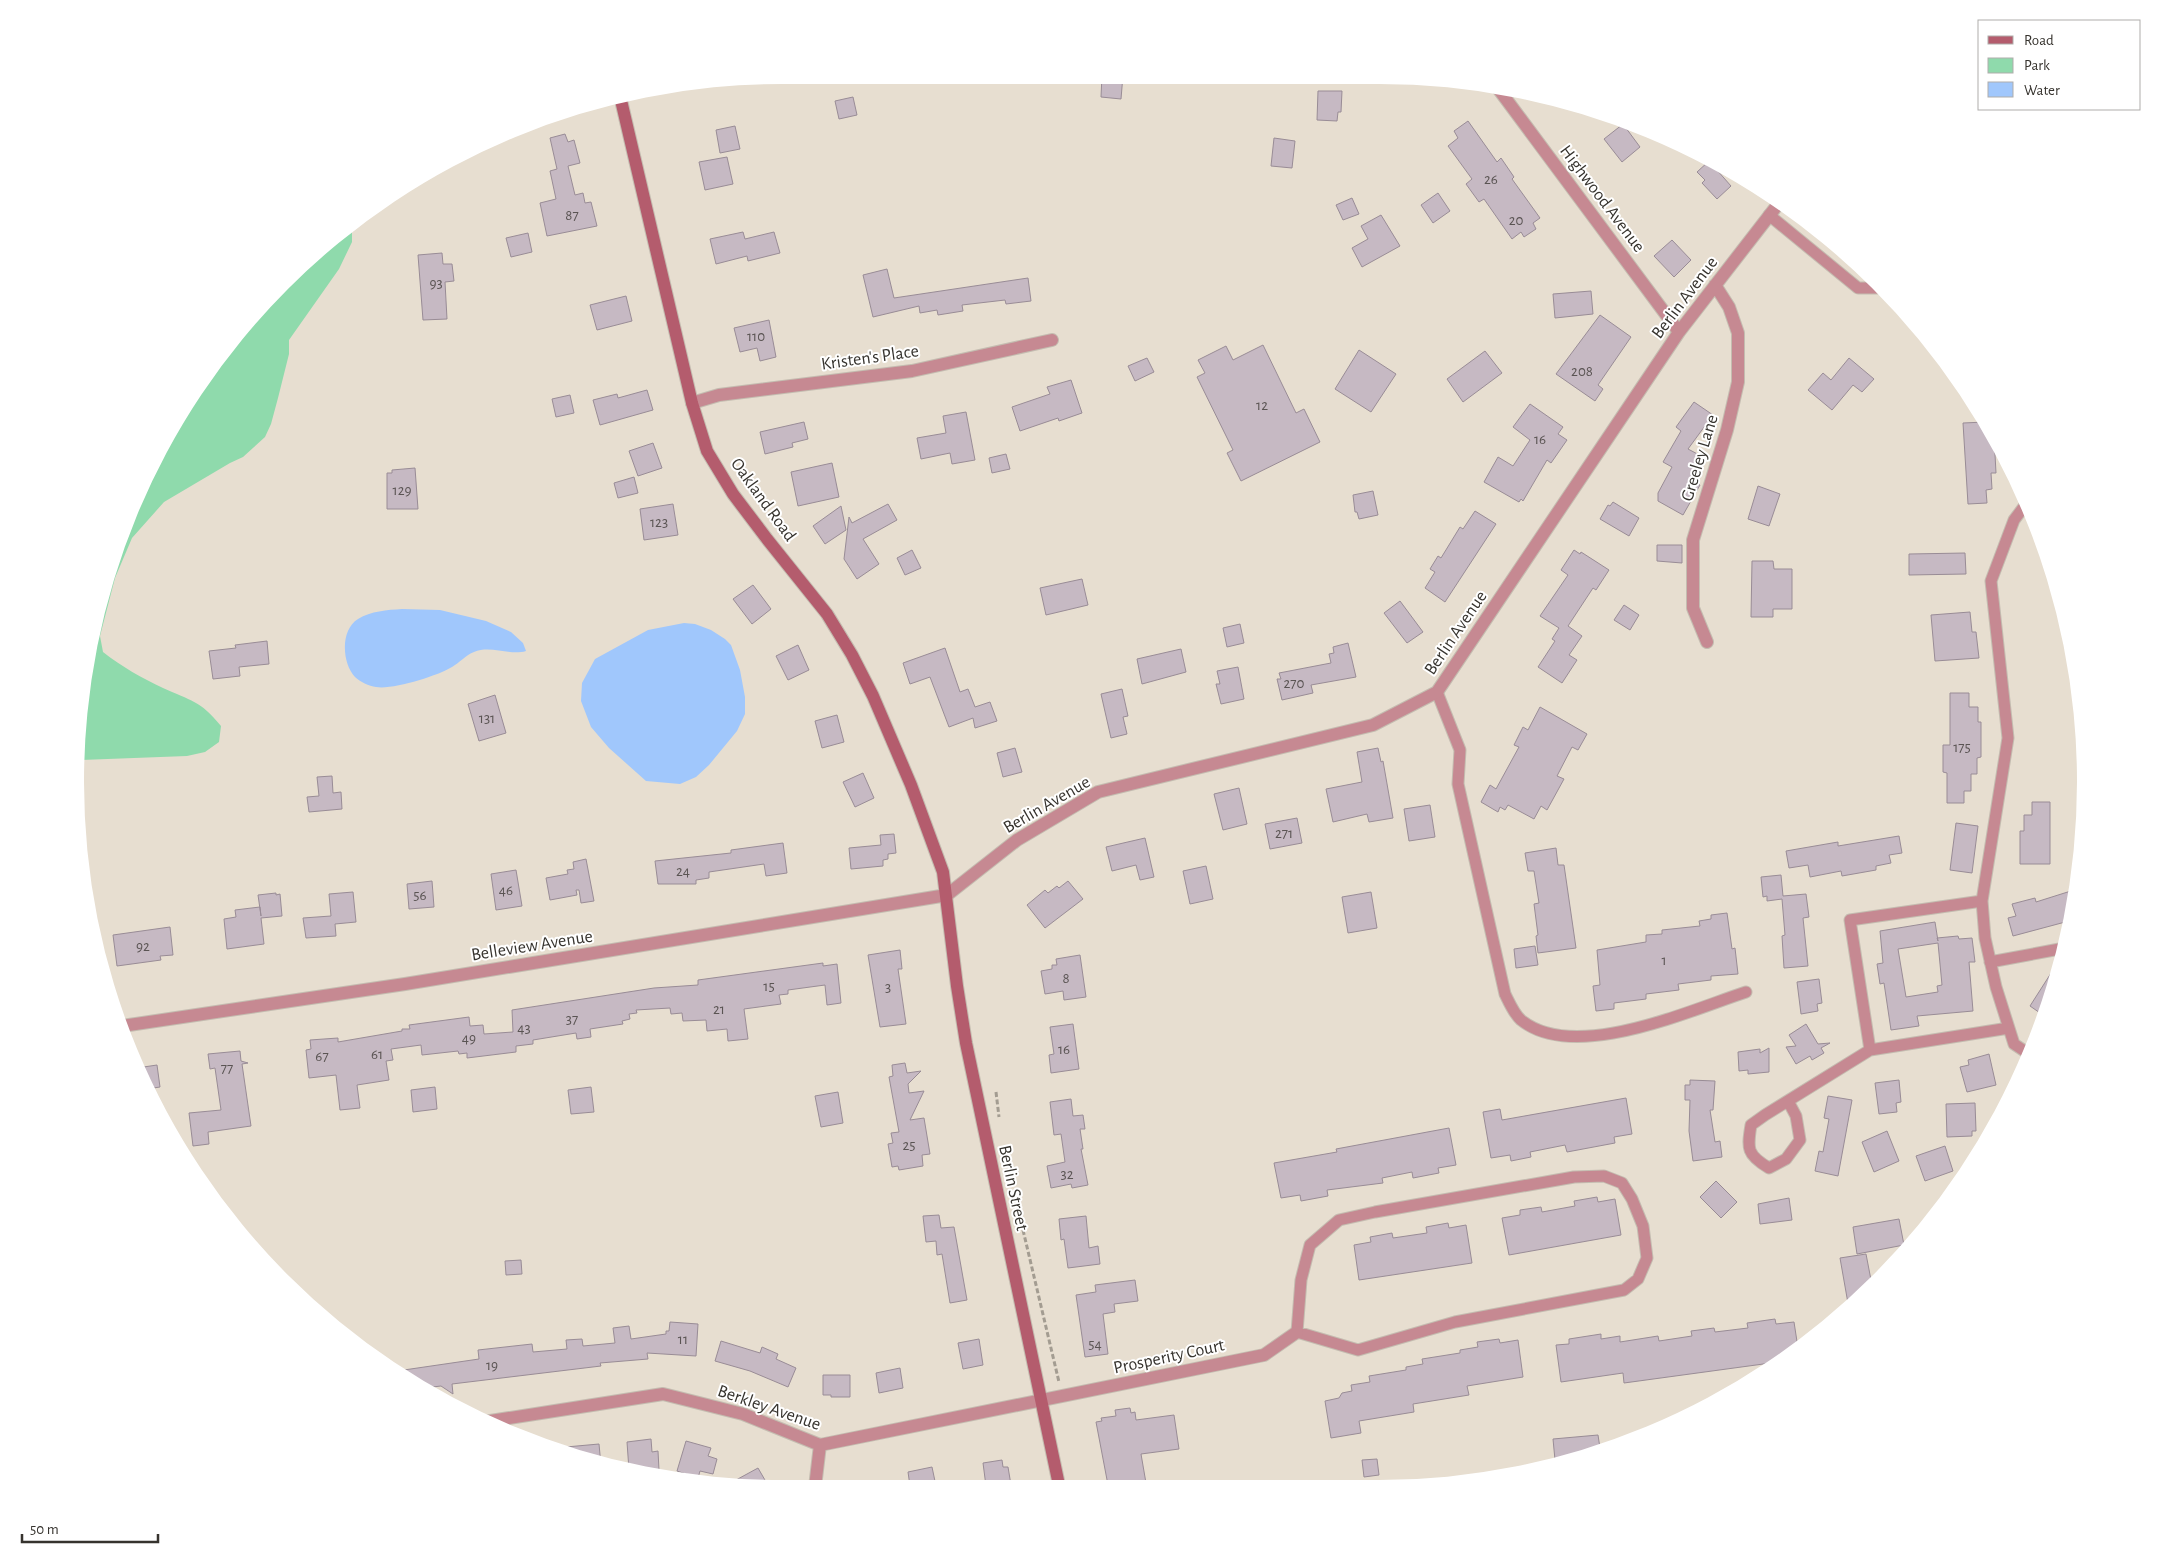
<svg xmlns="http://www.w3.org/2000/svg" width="2161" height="1564" font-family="'Alegreya Sans',sans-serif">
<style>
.green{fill:#8fdaac}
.water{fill:#a0c7fc}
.building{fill:#c6b9c3;stroke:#998c96;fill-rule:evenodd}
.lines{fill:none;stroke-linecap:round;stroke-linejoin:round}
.lane-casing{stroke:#c4bcb0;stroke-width:13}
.street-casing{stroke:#c4bcb0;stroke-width:14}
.secondary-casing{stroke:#c4bcb0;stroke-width:14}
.path{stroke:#a39c91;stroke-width:3;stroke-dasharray:5 2.5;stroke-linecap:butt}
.lane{stroke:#c68992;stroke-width:11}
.street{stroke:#c68992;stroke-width:12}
.secondary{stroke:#b45c6d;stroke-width:12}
.labels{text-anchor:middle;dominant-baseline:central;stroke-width:4;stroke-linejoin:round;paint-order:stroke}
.number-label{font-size:15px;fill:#5a5453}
.street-label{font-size:18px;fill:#36332e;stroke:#fff}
</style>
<rect width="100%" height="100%" fill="#e7ded0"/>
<path class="green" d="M352,226V242L339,269L289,340V354L278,398L271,424L265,437L243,457L230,463L164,502L132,538L115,578L100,636L103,652C122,667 142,678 163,688C191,701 200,700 221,726L219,742L205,752L187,756L81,760V689L112,555L148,470L250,316Z"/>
<path class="water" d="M402,609L440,610L486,621L511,632L523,643L526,651C510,656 491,645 474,652C466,655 459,663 452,667C437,676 393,690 376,687C369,686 360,682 355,677C342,663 340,630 358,619C371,611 387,610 402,609Z
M684,623L695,624L711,630L725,639L731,645L740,670L745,697V714L737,731L709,765L696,777L680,784L646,781L609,748L591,727L581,701L582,683L595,659L648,630Z"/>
<path class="building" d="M1102,75H1123L1121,99L1101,97Z
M1318,91H1342L1341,112H1338L1337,121L1317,120Z
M853,97L857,115L839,119L835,101Z
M1468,121L1497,162L1501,158L1514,177L1512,179L1540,218L1533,223L1536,229L1524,237L1521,232L1512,239L1484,199L1479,202L1466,184L1472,179L1448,146L1458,138L1454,131Z
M1623,124L1640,147L1622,162L1604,139Z
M735,126L740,149L720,153L716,130Z
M565,134L568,142L574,140L580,163L568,166L575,195L583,193L585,203L591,202L597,226L547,236L540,203L556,199L550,171L557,169L550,138Z
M1274,138L1295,141L1292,168L1271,166Z
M727,157L733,184L705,190L699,162Z
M1709,161L1731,186L1717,199L1702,183L1705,180L1697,172Z
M1438,193L1450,211L1433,223L1421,205Z
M1352,198L1359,214L1343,220L1336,205Z
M1381,215L1400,246L1362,267L1352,248L1368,239L1361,226Z
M743,232L745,239L774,232L780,253L748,261L747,256L716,264L710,239Z
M528,233L532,252L511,257L506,238Z
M1672,240L1691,260L1674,277L1654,256Z
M442,253L443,264H452L454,281L445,282L447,319L423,320L418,255Z
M887,269L894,298L1028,278L1031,301L1006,304L1005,300L962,305L963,311L938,315L937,310L920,313L919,306L873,317L863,275Z
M1591,291L1593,314L1555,318L1553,294Z
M626,296L632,321L597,330L590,305Z
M1600,315L1631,337L1598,385L1603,389L1595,401L1556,374Z
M769,320L776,357L760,361L757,348L740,352L734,328Z
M1263,345L1296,413L1304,409L1320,442L1241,481L1227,453L1233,450L1197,377L1205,373L1198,360L1226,346L1233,360Z
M1359,350L1396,374L1371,412L1335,389Z
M1485,351L1502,373L1463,402L1447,379Z
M1147,358L1154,372L1135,381L1128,366Z
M1849,358L1874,379L1862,392L1853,385L1832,410L1808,390L1823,373L1831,380Z
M1071,380L1082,413L1059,421L1058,418L1020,431L1012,407L1050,394L1047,387Z
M647,390L653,410L600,425L593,400L617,394L618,398Z
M570,395L574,413L556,417L552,399Z
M1694,402L1713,415L1688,449L1705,458L1692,481L1700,485L1683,515L1658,501V493L1672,467L1663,462L1681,431L1676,427Z
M1530,404L1563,427L1558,434L1567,440L1551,463L1547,460L1523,501L1521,499L1519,502L1484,482L1498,457L1513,466L1530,440L1513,427Z
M966,412L975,460L952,464L950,453L921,459L917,438L946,433L943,416Z
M804,422L808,439L792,443L793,447L765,454L760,432Z
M1985,422L1986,436H1994L1996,473H1991L1992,489L1986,490L1987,503L1968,504L1963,423Z
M653,443L662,468L638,476L629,451Z
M1006,454L1010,469L992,473L989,458Z
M832,463L839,497L798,506L791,472Z
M415,468L418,509H387V473H392V470Z
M634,477L638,493L618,498L614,483Z
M1758,486L1780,494L1769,526L1748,519Z
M1373,491L1378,515L1359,519L1357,512H1355L1353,495Z
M1613,502L1639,518L1629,536L1600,519L1608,505L1610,506Z
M673,504L678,535L644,540L640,509Z
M888,504L897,520L863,539L879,564L857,579L844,559L849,517L852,523Z
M841,506L846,530L825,544L813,526Z
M1475,511L1496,524L1445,602L1425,588L1435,572L1430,569L1438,556L1441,558L1460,527L1463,529Z
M1657,545H1682V563L1657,561Z
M912,550L921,568L905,575L897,558Z
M1574,550L1580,554L1581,552L1609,570L1596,590L1593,588L1568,626L1582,636L1569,655L1577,660L1562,683L1538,667L1555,641L1552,639L1559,628L1540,616L1568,575L1561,570Z
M1965,553L1966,574L1909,575V554Z
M1752,561H1773L1774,569H1792V609H1773V617H1751Z
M1082,579L1088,605L1046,615L1040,588Z
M753,585L771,609L752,624L733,599Z
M1400,601L1423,632L1407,643L1384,613Z
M1624,605L1639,615L1630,630L1614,620Z
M1970,612L1972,632H1976L1979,658L1935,661L1931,615Z
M1240,624L1244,643L1227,647L1223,628Z
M267,641L269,664L239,667L240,676L213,679L209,651L236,648L235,645Z
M1348,643L1356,677L1311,685L1313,693L1282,700L1277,679H1281L1279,673L1331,663L1329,654L1334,653L1333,647Z
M798,645L809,670L788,680L776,656Z
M945,648L960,692L968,689L975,707L990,702L997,721L975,728L973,718L949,727L930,677L910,684L903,663Z
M1181,649L1186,672L1142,684L1137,659Z
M1238,667L1244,699L1221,704L1216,684H1220L1217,671Z
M1122,689L1128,716L1123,717L1127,734L1111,738L1101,694Z
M1950,693H1969V707H1978V722H1981V757L1977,758V774H1971V791H1964V803H1947V773L1943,772V745H1950Z
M495,695L506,733L479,741L468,704Z
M1540,707L1587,734L1578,750L1572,747L1557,776L1564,779L1547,810L1541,806L1534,819L1508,805L1505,810L1500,807L1498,812L1481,802L1490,785L1496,789L1519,747L1514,745L1523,727L1528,730Z
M837,715L844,742L822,748L815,721Z
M1015,748L1022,772L1003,777L997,753Z
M1378,748L1381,762L1383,761L1393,818L1369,822L1367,814L1333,822L1326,789L1362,782L1357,752Z
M863,773L874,798L855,807L843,782Z
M332,776L333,793L341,792L342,809L309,812L307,797L319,796L317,777Z
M1239,788L1247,824L1223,830L1214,794Z
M2032,802H2050V864H2020V831H2024V815H2032Z
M1430,805L1435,837L1409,841L1404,809Z
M1297,818L1302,843L1270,849L1265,824Z
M1956,823L1978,826L1972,873L1950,870Z
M894,834L896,853L888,854V859L883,860V866L851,869L849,848L881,845L880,835Z
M1899,836L1902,853L1889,855L1891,863L1876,866V870L1842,876L1841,871L1810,877L1808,865L1789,868L1786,851L1838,842V846Z
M1145,838L1154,877L1140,880L1136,865L1112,871L1106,847Z
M783,843L787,873L766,876L764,864L709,872V878L696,880V884H658L655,861L731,853V850Z
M1556,848L1558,865H1564L1576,948L1538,953L1536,936L1538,935L1534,904L1539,903L1534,871H1528L1525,853Z
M586,859L594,901L581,903L579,890H576L577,895L550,900L546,878L568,874L567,870L574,869L573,862Z
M1206,866L1213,899L1190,904L1183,871Z
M516,870L522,906L496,910L491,874Z
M1781,875L1783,896L1806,894L1809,917L1803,918L1808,966L1784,968L1782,936L1785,935L1782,899L1767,901V896L1763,897L1761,877Z
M432,881L434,907L409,909L407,884Z
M1068,881L1083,899L1045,928L1027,905L1045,890L1048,893L1057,886L1059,888Z
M2074,890L2069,921L2013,936L2008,918L2016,916L2012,904L2035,898L2036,902Z
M353,892L356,922L335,924L336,936L306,938L303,918L331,916L329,894Z
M1371,892L1377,928L1348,933L1342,897Z
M276,893V895L280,894L282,916L261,918L264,944L227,949L224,919L236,917L235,910L260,907L261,916L258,895Z
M1727,913L1732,949L1735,948L1738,974L1711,976V980L1678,984L1679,990L1646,994V999L1614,1003V1009L1596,1011L1593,986L1600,985L1597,950L1646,942V935L1662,934V930L1700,926L1699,921L1711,919V915Z
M1935,922L1938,941L1937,938L1958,936L1959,939L1972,938L1975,962H1969L1973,1011L1917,1016L1919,1026L1891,1030L1884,983L1880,984L1877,964L1883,963L1880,931ZM1938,943L1942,985L1937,986L1938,992L1906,997L1898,949Z
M170,927L173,955L160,956L161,960L117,966L113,935Z
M1535,946L1538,965L1516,968L1514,949Z
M900,950L902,969H898L906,1024L880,1027L868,955Z
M1080,955L1086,997L1064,1000L1063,991L1045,994L1041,971L1052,969V965H1057L1056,959Z
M823,963V966L837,964L841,1003L827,1005L825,985L788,990V994L779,995L781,1004L744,1009L748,1039L728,1041L727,1029L707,1031L706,1020L683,1021L682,1013L671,1014L670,1008L636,1010L637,1013L629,1014L630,1019L622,1021L623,1024L590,1029L591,1037L577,1039L576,1033L533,1040V1044L516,1046V1052L467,1058V1053L459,1054L458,1051L422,1055L421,1045L391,1049L393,1060L386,1061L389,1080L357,1085L360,1108L340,1110L336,1075L309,1078L306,1050L311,1049L310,1040L338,1038V1042L402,1031V1029H410L409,1025L469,1017L470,1026L483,1025L484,1034L513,1032L512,1010L654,988L698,985V980Z
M2053,970L2059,973L2043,1015L2030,1006Z
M1819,979L1822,1003L1817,1004L1818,1011L1801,1014L1797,982Z
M1073,1024L1079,1069L1051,1073L1049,1055L1054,1054L1050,1027Z
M1806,1024L1818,1044L1830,1043L1821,1048L1824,1053L1812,1060L1810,1056L1796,1064L1786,1047L1796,1046L1789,1035Z
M1769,1048V1072L1748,1074V1070L1739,1071L1738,1052L1760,1049V1053Z
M240,1051L241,1061L248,1063L242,1064L251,1126L208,1132L209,1144L193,1146L189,1113L221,1110L215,1068L210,1069L208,1054Z
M1989,1054L1996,1085L1967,1092L1960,1067L1969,1065L1968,1060Z
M905,1063L907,1073L921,1071L908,1084L909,1093L924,1091L910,1120L924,1118L930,1154L922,1155L923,1166L899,1170L898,1166L892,1167L888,1144L893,1143L891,1133L899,1132L889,1077L893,1076L892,1065Z
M157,1065L160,1087L147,1089L137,1068Z
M1690,1080L1715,1081L1713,1110H1710L1715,1142L1720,1141L1722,1157L1693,1161L1689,1131L1690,1100H1685V1085H1690Z
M1899,1080L1901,1102L1896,1103L1897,1112L1879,1114L1875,1083Z
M435,1087L437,1109L413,1112L411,1090Z
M591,1087L594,1112L571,1114L568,1090Z
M838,1092L843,1123L821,1127L815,1096Z
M1828,1096L1852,1100L1838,1176L1815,1171L1819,1151L1823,1152L1829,1119L1824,1118Z
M1626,1098L1632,1134L1614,1137L1615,1143L1567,1152L1565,1145L1530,1152L1531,1157L1511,1161L1510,1155L1491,1158L1483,1112L1500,1109L1502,1120Z
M1071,1099L1073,1116L1083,1115L1085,1129H1080L1083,1149H1081L1088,1185L1072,1188L1071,1184L1051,1188L1047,1166L1065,1162L1061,1134L1054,1135L1050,1102Z
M1975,1103L1976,1131H1972V1136L1947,1137L1946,1104Z
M1449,1128L1456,1165L1438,1168L1439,1173L1413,1178L1412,1172L1382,1178L1383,1183L1327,1190L1328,1196L1301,1201L1300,1195L1281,1198L1274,1163L1337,1152L1336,1149Z
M1887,1131L1899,1161L1874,1172L1862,1142Z
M1945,1146L1953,1171L1925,1181L1916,1156Z
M1716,1181L1737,1202L1721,1218L1700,1197Z
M1597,1197L1598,1202L1615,1199L1621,1235L1509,1255L1502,1218L1520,1215V1210L1541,1207L1542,1212L1575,1206L1574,1201Z
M1789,1198L1792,1220L1760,1224L1758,1204Z
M939,1215L941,1228L954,1227L967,1300L950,1303L942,1254L937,1255L936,1241L926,1242L923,1216Z
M1086,1216L1089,1248L1098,1246L1100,1264L1068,1268L1064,1239L1061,1240L1059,1219Z
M1899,1219L1904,1245L1857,1254L1853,1227Z
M1448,1223L1449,1228L1466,1225L1472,1263L1359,1280L1354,1245L1371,1242L1370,1237L1392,1233L1393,1238L1427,1233L1426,1227Z
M1866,1254L1872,1285L1849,1309L1840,1258Z
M521,1260L522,1274L506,1275L505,1261Z
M1135,1280L1138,1301L1114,1304L1115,1312L1103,1314L1108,1354L1085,1357L1076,1295L1096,1292L1095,1285Z
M1775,1319L1776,1324L1794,1322L1798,1348L1778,1362L1624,1383L1623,1373L1561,1382L1556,1345L1569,1344V1339L1601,1334V1339L1620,1336V1342L1658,1336L1659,1341L1692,1336L1691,1331L1714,1328L1715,1332L1748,1328L1747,1323Z
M670,1322L698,1324L696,1356L647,1353L648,1359L600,1363L601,1366L452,1384L453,1394L441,1386L424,1388L397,1371L479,1359L478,1350L532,1344L533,1352L567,1349L566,1340L582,1339L583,1346L615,1343L613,1328L629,1326L631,1339L666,1334V1331H669Z
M979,1339L983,1365L963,1369L958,1343Z
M1499,1339L1500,1343L1518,1340L1523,1377L1467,1386L1469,1395L1413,1404L1414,1412L1359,1421L1361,1433L1331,1438L1325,1401L1339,1398L1342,1393L1352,1391L1351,1385L1370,1382L1369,1376L1406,1370V1367L1423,1364L1422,1359L1460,1353V1350L1478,1347L1477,1342Z
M721,1341L760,1353L762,1347L778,1354L776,1359L796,1368L788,1387L750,1371L715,1361Z
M900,1368L903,1388L879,1393L876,1373Z
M823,1375H850V1397H831V1395H823Z
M1130,1408L1131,1413L1135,1412L1136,1420L1174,1415L1179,1449L1141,1454L1146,1483L1108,1485L1096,1422L1102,1421L1101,1418L1116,1416L1115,1410Z
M1598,1435L1600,1448L1555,1460L1553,1439Z
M651,1439L652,1452L658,1451L659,1470H629L627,1442Z
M686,1441L711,1448L708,1456L717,1459L713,1474L700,1471L698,1478L677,1471Z
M599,1444L601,1465L555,1448Z
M1377,1459L1379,1475L1364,1477L1362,1460Z
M1002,1460L1003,1467H1008L1011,1485L986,1486L983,1463Z
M932,1467L936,1486H910L908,1472Z
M758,1468L769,1487L725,1486Z"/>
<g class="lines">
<g class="lane-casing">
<path id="lane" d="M1769,215L1858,288H1883
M2026,504L2014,520L1991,581L2008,738L1982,901L1985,938L1996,987L2014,1044L2029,1054
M1437,692L1460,750L1458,784L1505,994C1509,1002 1514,1014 1521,1020C1574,1063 1688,1011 1746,992
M1990,962L2065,948
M1870,1050L2009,1028
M1788,1101L1796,1116L1800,1140L1786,1159L1769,1168C1747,1155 1747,1149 1751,1125L1765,1115L1870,1050L1850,920L1982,901
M1604,1176L1622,1183L1632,1199L1643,1226L1647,1258L1638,1279L1624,1290L1455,1322L1358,1350L1297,1332L1301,1280L1310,1245L1339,1220L1375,1212L1574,1177Z"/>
</g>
<g class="street-casing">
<path id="street" d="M1497,87L1679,332
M692,403L719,395L912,371L1052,340
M1707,642L1693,608V540L1727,430L1738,382V333L1729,307L1715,285
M122,1026L405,984L947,895L1017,840L1098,792L1373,725L1437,692L1679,332L1779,203
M484,1422L663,1394L743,1414L820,1445L1264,1355L1297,1332
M815,1487L820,1445"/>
</g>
<g class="secondary-casing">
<path id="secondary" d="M620,96L692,403L707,451L733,494L767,539L827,614L852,655L873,696L911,785L943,872L957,986L966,1043L1059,1485"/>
</g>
<path class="path" d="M996,1092L999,1117
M1023,1230L1059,1382"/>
<use href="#lane" class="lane"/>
<use href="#street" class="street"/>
<use href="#secondary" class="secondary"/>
</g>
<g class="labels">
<g class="number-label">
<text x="1491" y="179">26</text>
<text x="572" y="215">87</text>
<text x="1516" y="220">20</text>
<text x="436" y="283">93</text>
<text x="756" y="336">110</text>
<text x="1582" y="371">208</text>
<text x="1262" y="405">12</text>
<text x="1540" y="439">16</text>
<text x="402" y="490">129</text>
<text x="659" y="522">123</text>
<text x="1294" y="683">270</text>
<text x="487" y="718">131</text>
<text x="1962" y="747">175</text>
<text x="1284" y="833">271</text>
<text x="683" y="871">24</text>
<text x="506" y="890">46</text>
<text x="420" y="895">56</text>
<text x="143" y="946">92</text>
<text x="1664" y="960">1</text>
<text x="1066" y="978">8</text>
<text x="769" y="986">15</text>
<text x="888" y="987">3</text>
<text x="719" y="1009">21</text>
<text x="572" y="1019">37</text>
<text x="524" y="1028">43</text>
<text x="469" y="1038">49</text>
<text x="1064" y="1049">16</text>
<text x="377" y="1054">61</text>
<text x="322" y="1056">67</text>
<text x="227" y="1068">77</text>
<text x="909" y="1145">25</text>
<text x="1067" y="1174">32</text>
<text x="683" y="1339">11</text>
<text x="1095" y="1344">54</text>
<text x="492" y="1365">19</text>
</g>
<g class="street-label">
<text transform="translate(1602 199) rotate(53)">Highwood Avenue</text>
<text transform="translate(1685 298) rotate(-53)">Berlin Avenue</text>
<text transform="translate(870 358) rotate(-8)">Kristen's Place</text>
<text transform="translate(1700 458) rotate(-73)">Greeley Lane</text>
<text transform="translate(763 500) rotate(54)">Oakland Road</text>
<text transform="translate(1456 633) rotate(-56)">Berlin Avenue</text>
<text transform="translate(1047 805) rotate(-30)">Berlin Avenue</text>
<text transform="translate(532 946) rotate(-9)">Belleview Avenue</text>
<text transform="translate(1013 1188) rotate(78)">Berlin Street</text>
<text transform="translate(1169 1357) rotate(-12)">Prosperity Court</text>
<text transform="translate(769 1408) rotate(19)">Berkley Avenue</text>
</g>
</g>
<path d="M0 0H2161V1564H0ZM782 84H1379A698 698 0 0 1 2077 782V782A698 698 0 0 1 1379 1480H782A698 698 0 0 1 84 782V782A698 698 0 0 1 782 84Z" fill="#fff" fill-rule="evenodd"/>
<rect x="1978" y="20" width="162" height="90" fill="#ffffff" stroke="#afadab"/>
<rect x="1988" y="36" width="25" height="8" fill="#b45c6d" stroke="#afadab"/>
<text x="2024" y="45" font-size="15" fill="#36332e">Road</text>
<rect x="1988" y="58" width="25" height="15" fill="#8fdaac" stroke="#afadab"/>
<text x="2024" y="70" font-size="15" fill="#36332e">Park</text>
<rect x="1988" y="82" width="25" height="15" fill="#a0c7fc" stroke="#afadab"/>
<text x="2024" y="95" font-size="15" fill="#36332e">Water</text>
<path d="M22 1534v8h136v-8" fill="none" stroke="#36332e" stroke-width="2.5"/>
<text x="30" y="1534" font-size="15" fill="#36332e" stroke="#ffffff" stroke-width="4" paint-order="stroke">50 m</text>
</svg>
